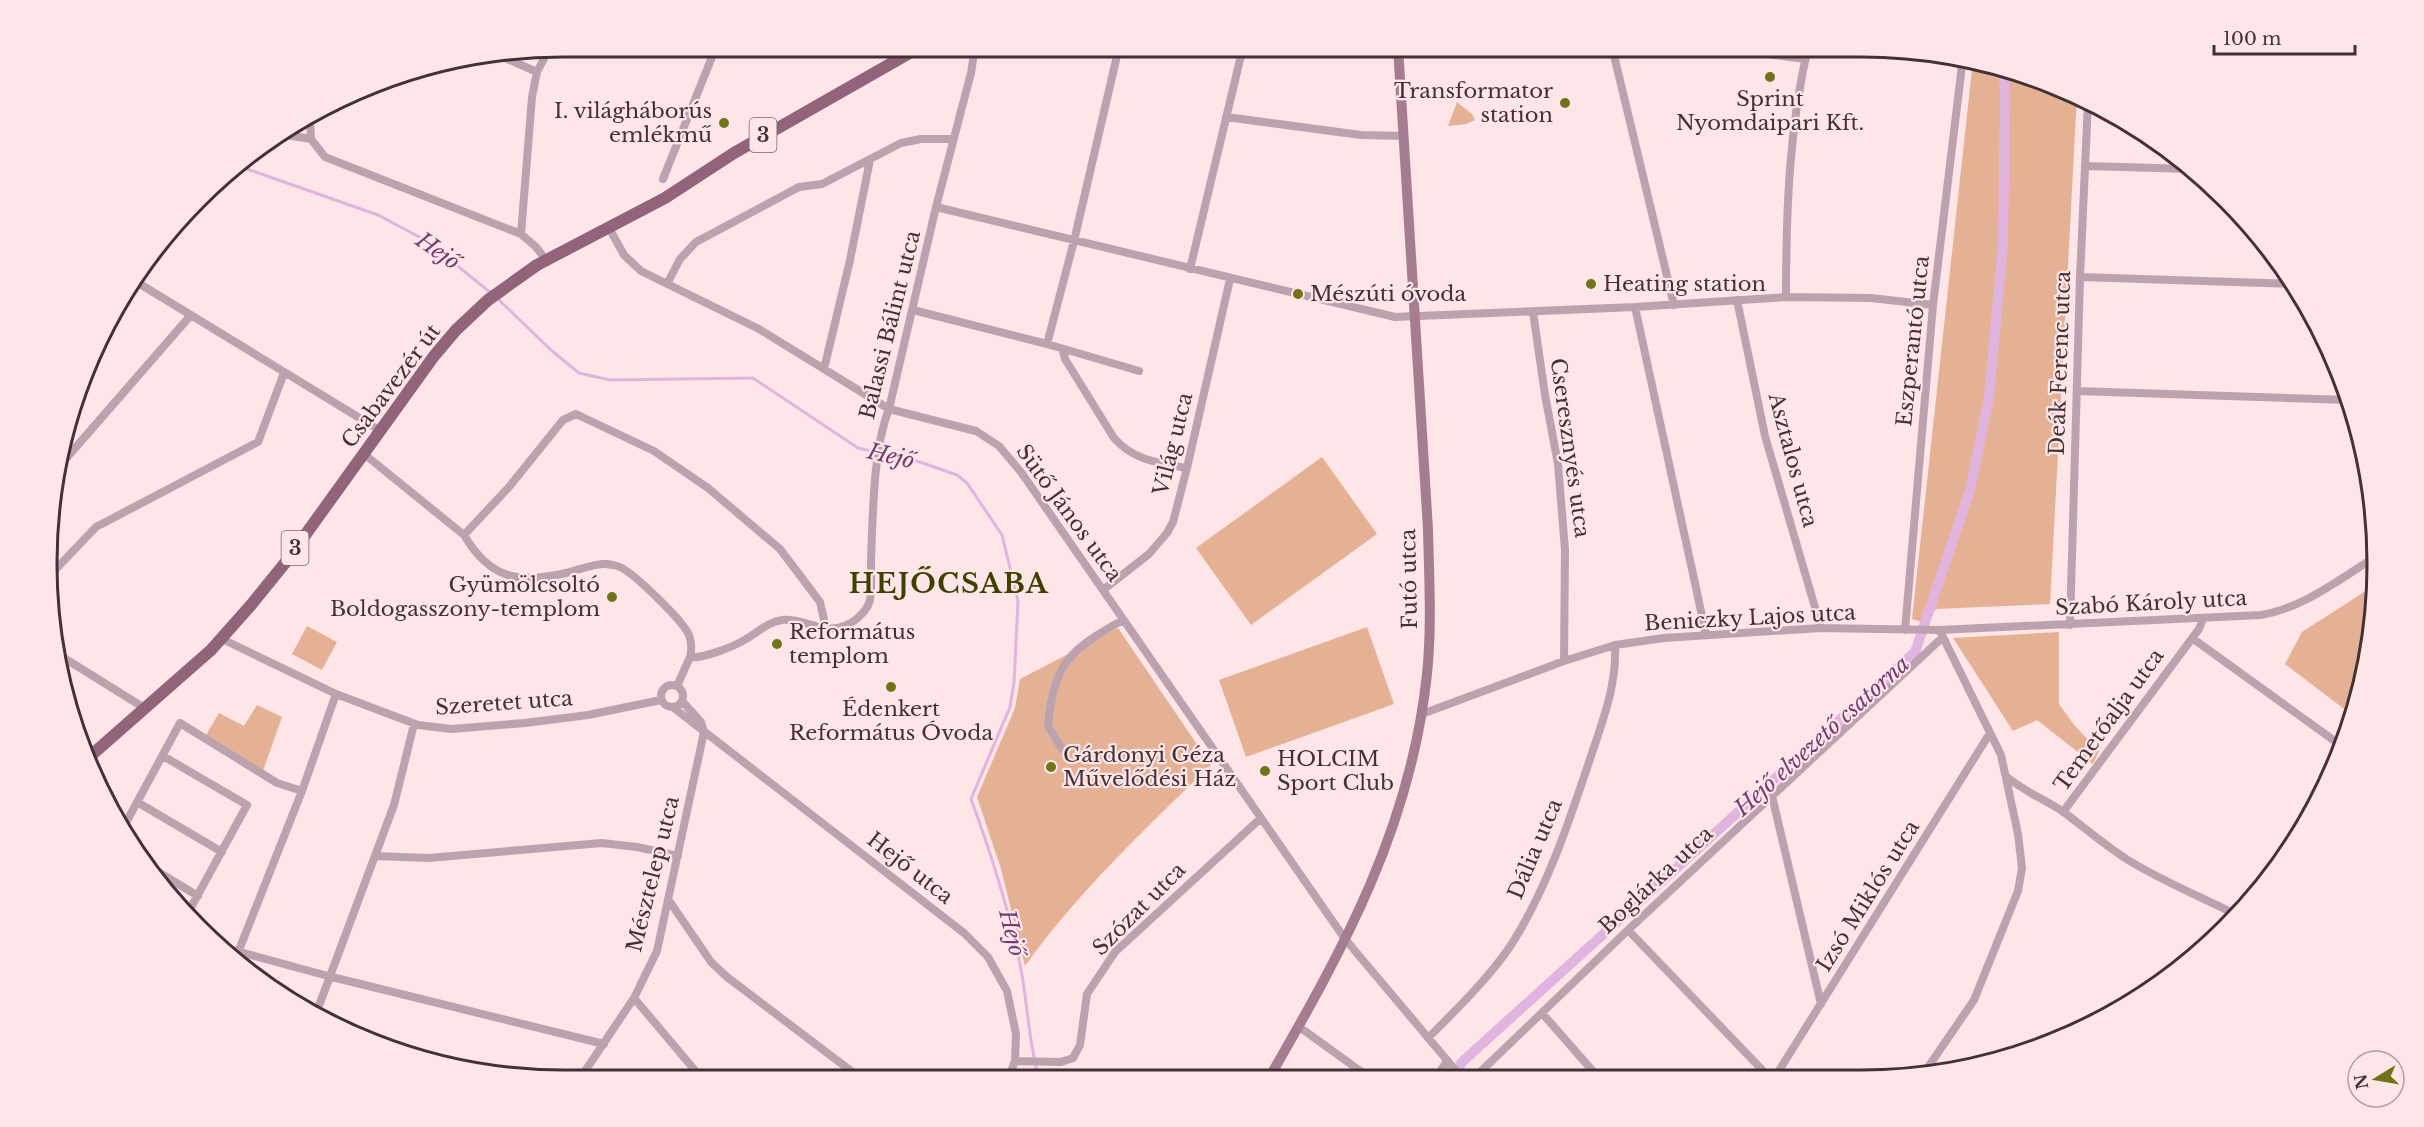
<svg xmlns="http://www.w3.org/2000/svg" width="2424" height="1127" font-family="'Libre Baskerville',serif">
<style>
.green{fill:#e5b194}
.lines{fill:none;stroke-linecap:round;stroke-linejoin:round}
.stream{stroke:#e1b4e0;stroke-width:3}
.canal{stroke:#e1b4e0;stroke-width:10}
.street{stroke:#bca2ae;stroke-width:8}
.secondary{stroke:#a47e90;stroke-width:10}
.primary{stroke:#91647b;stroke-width:12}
.poi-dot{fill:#717319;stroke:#fde5e8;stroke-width:2}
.labels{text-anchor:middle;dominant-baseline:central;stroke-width:4.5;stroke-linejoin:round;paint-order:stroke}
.shield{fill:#fde5e8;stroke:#7a686b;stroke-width:1.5}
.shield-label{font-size:20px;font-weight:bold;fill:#423235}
.poi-label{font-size:21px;fill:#423235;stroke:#fde5e8;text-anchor:start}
.street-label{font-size:21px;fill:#423235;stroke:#fde5e8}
.water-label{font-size:22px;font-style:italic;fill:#733c73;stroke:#fde5e8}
.district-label{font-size:27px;font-weight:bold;letter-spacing:1.5px;fill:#3f4000;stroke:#fde5e8}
.rim{fill:none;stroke:#423235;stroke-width:3}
</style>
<rect width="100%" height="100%" fill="#fde5e8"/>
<path class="green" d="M1973,60L2058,86L2077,96L2050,604L1936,609L1922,622L1912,619Z
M1457,102L1472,114L1475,120L1466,124L1448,126Z
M1322,457L1377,534L1251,625L1196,548Z
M2375,585L2368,664L2352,715L2285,664L2302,632Z
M307,626L337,642L322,670L292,654Z
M1367,627L1394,704L1246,757L1219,680Z
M1118,628L1211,765C1146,828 1078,892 1025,966L1001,869L977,797L1015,708L1020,679Z
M2059,632V704L2075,726L2099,751L2093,764L2037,720L2013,731L1953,638Z
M257,705L282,717L263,771L206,735L219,713L244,726Z"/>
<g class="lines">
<path class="stream" d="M236,165L378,215L427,241L492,294
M497,298L552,351L579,373L610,380L753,378L858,448L920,462L957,475L967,483L1002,535L1018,601L1014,683L1010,707L971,799C992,856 1011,915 1022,975C1028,1010 1029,1044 1039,1079"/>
<path class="canal" d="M1452,1078L1462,1062L1915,652L1970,490L1989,397L2003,244L2005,91L2003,69"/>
<path class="street" d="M1612,47L1674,305
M1715,47L1805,59
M1613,49L1648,47
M503,57L537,72
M1226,117L1361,135L1403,136
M280,134L311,139L325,157L521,234L536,247L546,260
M311,139L310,119L313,112
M2086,166L2191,169
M663,179L716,47
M936,207L1395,317L1635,307L1786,297L1871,298L1933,305
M609,228L624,255L641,271L759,329L889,409L976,431L999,446L1021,472L1345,939L1462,1078
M521,234L532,97L537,72L549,49
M1190,269L1243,47
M2080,277L2294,284
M135,281L381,431
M667,284L680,259L696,242L799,187L822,184L901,143L921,139H954
M1786,297C1786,212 1789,129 1808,47
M1737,300L1765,436L1821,628
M1635,307L1706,634
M913,310L1047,344L1139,371
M1533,312L1545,395L1558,464L1565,550L1564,661
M1047,344L1074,241L1119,47
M1063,351L1065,359L1114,438C1134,461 1160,463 1187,468
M824,369L850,260L870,160
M2077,391L2349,400
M364,454L464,535C490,579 518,584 566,573C579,570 594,563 607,564C611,565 616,565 620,567C635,574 683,621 689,635C692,643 692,649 690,657
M56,470L191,315
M464,535L509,487L563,420L576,414L654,451L708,488L780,549L820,602L826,629
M53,572L96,527L258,442L284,373
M1103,590L1149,554L1167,533L1173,522L1187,468L1230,279
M2070,625L2080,277L2088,102
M1905,630L1933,305L1963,57
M2192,638L2343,747
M222,639L336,694L418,725L451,729L525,723L588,715L661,700
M56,653L146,709
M661 696a11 11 0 1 1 22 0a11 11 0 1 1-22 0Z
M677,686L690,657C703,659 735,646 746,639C758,632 768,622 782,620C803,618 820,633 841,627C853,624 867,612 870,600C872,587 871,572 871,559C873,514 873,449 889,409L936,207L971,73L975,47
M674,708L964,933L988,957L1007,991L1016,1034L1015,1061L1008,1079
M1422,714L1564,661L1615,645L1664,638L1821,628L1939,630L2261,615C2304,608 2341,578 2377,556
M1062,749L1048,726C1054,663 1069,650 1123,620
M163,756L247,805L189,911
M2007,777C2025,792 2046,800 2065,813C2086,829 2106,846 2128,860C2162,881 2199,896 2235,914
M1772,796L1821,1004
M106,801L110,795
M137,802L222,852
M2063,812L2199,629L2203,619
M122,830L180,723L277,783L302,791
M375,856L428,858L602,843L637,847L678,856
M155,870L198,896
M668,899L711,962L727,977L863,1080
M1628,930L1769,1077
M218,946L328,976L604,1044
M235,960L302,791L336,694
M634,998L703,1080
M317,1011L394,805L414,724
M1542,1013L1598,1077
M1298,1026L1370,1078
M1428,1038C1456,1010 1492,975 1513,942C1548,886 1570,819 1591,756C1603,720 1617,684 1615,645
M1015,1061L1061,1062L1073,1058L1080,1045L1087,994L1115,952L1261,818
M1922,1076L1974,1000L2018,891L2022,868L2018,834L2001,755L1941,633
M1775,1077L1990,733
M1436,1078L1447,1061
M1474,1078L1628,930L1943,637
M579,1080L634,998L657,951L704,732L701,722L682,701"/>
<path class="secondary" d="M1269,1078C1344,948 1411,827 1427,674C1432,626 1429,577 1428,529L1398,47"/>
<path class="primary" d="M87,759L211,650L251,605L285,563L434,356L456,330L488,300L537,265L665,198L734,153L920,47"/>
</g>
<g class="poi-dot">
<circle cx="1770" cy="77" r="6"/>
<circle cx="1565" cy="103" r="6"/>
<circle cx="724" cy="123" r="6"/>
<circle cx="1591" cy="284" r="6"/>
<circle cx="1298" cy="294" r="6"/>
<circle cx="612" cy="597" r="6"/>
<circle cx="777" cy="644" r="6"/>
<circle cx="891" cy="687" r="6"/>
<circle cx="1051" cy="767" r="6"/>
<circle cx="1265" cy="771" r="6"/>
</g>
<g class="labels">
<g class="shield">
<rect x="749.5" y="118" width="27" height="34" rx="4.5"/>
<rect x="281.5" y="531" width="27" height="34" rx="4.5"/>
</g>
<g class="shield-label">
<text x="763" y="135">3</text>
<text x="295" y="548">3</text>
</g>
<g class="poi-label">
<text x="1553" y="91" text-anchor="end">Transformator<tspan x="1553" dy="24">station</tspan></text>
<text x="1770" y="99" text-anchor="middle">Sprint<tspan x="1770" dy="24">Nyomdaipari Kft.</tspan></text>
<text x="712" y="111" text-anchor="end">I. világháborús<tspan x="712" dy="24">emlékmű</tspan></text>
<text x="1603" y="284">Heating station</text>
<text x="1310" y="294">Mészúti óvoda</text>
<text x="600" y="585" text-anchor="end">Gyümölcsoltó<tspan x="600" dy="24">Boldogasszony-templom</tspan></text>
<text x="789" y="632">Református<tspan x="789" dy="24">templom</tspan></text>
<text x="891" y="709" text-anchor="middle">Édenkert<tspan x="891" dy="24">Református Óvoda</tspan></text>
<text x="1063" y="755">Gárdonyi Géza<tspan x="1063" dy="24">Művelődési Ház</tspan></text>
<text x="1277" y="759">HOLCIM<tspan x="1277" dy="24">Sport Club</tspan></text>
</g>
<g class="street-label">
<text transform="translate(890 325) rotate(-76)">Balassi Bálint utca</text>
<text transform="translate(1913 341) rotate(-84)">Eszperantó utca</text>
<text transform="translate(2060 363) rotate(-88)">Deák Ferenc utca</text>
<text transform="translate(391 386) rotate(-53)">Csabavezér út</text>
<text transform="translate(1173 444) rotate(-76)">Világ utca</text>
<text transform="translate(1570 448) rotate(82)">Cseresznyés utca</text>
<text transform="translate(1793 460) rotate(75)">Asztalos utca</text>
<text transform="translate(1069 513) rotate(54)">Sütő János utca</text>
<text transform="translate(1409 579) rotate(-91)">Futó utca</text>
<text transform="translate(2151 603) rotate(-3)">Szabó Károly utca</text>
<text transform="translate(1750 618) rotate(-3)">Beniczky Lajos utca</text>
<text transform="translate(504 703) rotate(-4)">Szeretet utca</text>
<text transform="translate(2109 720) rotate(-54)">Temetőalja utca</text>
<text transform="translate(1535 849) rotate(-67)">Dália utca</text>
<text transform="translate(910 868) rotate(38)">Hejő utca</text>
<text transform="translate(653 874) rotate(-76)">Mésztelep utca</text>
<text transform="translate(1656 880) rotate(-43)">Boglárka utca</text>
<text transform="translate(1868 896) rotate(-58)">Izsó Miklós utca</text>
<text transform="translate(1139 909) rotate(-45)">Szózat utca</text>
</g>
<g class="water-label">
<text transform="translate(438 251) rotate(35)">Hejő</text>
<text transform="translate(891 456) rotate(13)">Hejő</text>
<text transform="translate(1822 736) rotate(-42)">Hejő elvezető csatorna</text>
<text transform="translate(1012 933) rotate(76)">Hejő</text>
</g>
<g class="district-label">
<text x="949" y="583">HEJŐCSABA</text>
</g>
</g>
<path d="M0 0H2424V1127H0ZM563 57H1861A506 506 0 0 1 2367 563V564A506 506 0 0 1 1861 1070H563A506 506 0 0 1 57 564V563A506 506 0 0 1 563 57Z" fill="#fde5e8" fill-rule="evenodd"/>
<path class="rim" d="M563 57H1861A506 506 0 0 1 2367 563V564A506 506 0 0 1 1861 1070H563A506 506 0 0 1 57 564V563A506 506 0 0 1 563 57Z"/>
<g transform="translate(2376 1079) rotate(259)"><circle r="28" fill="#fde5e8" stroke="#b29da0" stroke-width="1.5"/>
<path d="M0-4.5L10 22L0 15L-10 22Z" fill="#717319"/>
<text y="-9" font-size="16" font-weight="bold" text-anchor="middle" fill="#423235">N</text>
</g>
<path d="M2214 45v9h141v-9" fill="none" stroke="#423235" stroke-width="3"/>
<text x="2223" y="45" font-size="18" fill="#423235" stroke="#fde5e8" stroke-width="4.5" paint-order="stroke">100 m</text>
</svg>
